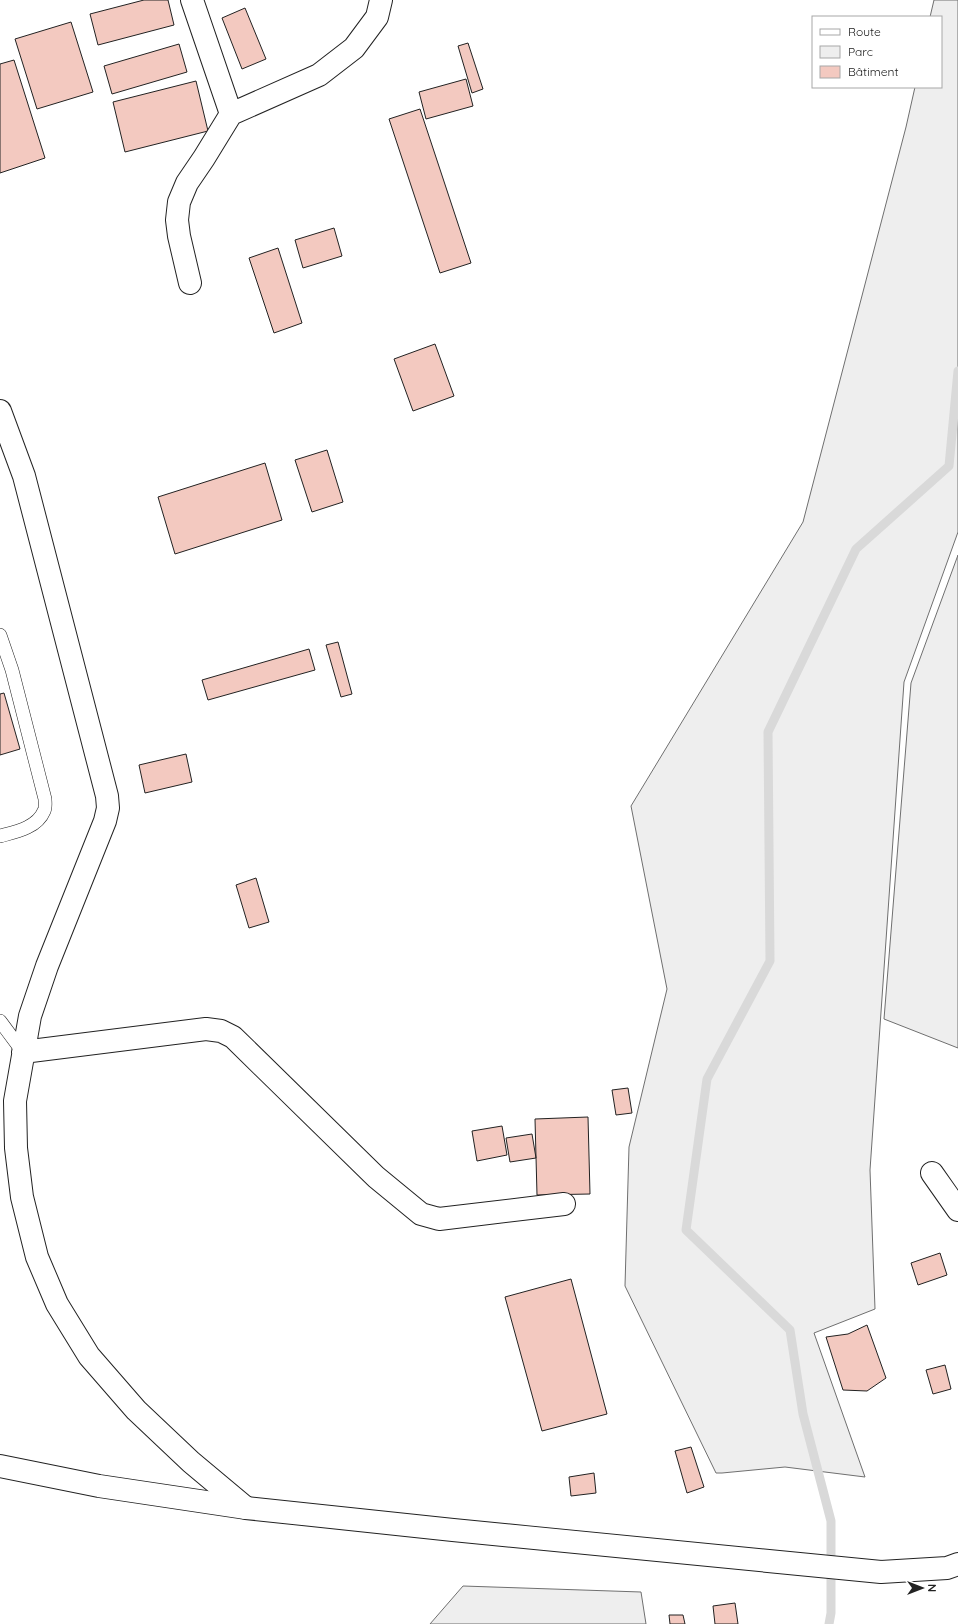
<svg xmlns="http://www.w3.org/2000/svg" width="958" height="1624" font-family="Quicksand,sans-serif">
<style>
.green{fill:#eee;stroke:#6f6f6f}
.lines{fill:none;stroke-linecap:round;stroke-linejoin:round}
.stream{stroke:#d9d9d9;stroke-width:9}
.building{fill:#f3c9c0;stroke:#222}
.lane-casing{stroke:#222;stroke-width:14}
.street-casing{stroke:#222;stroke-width:24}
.secondary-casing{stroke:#222;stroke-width:24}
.lane{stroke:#fff;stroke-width:13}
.street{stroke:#fff;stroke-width:22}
.secondary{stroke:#fff;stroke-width:22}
</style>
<rect width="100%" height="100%" fill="#fff"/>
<path class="green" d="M934,0H958V532L904,682L870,1170L875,1309L814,1333L865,1477L785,1467L722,1473H716L625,1286L629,1147L667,989L631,806L803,522L906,127L915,87H941V17H930Z
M958,555V1048L884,1019L911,683Z
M463,1586L641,1592L646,1624H430Z"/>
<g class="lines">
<path class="stream" d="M829,1624L831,1613V1521L803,1414L790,1330L686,1230L707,1079L770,961L768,732L856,549L949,466L958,371"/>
</g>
<path class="building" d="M144,0H168L174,25L98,45L90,14Z
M245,8L266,59L242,69L222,18Z
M71,22L93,92L37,109L15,39Z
M468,43L483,89L472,93L458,46Z
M179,44L187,72L112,94L104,66Z
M14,60L45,158L0,173V64Z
M466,79L473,106L426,119L419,92Z
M196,81L208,131L125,152L113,102Z
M420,109L471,263L440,273L389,119Z
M334,228L342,256L303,268L295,240Z
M278,248L302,323L274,333L249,258Z
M435,344L454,396L413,411L394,359Z
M327,450L343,502L312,512L295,460Z
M265,463L282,520L175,554L158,497Z
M338,642L352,694L341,697L326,645Z
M309,649L315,670L208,700L202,680Z
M4,693L20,749L0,755V694Z
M186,754L192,782L145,793L139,765Z
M256,878L269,922L249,928L236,885Z
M628,1088L632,1113L616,1115L612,1090Z
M588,1117L590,1194L537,1195L535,1119Z
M502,1126L507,1155L477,1161L472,1131Z
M532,1134L536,1158L510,1162L506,1138Z
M940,1253L947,1275L918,1285L911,1263Z
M571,1279L607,1414L542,1431L505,1297Z
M867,1325L886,1378L867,1391L843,1390L826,1337L848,1334Z
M945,1365L951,1389L933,1394L926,1370Z
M691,1447L704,1487L687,1493L675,1451Z
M594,1473L596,1493L571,1496L569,1477Z
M735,1603L738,1624H715L713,1606Z
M669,1615H683L685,1624H670Z"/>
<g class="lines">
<g class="lane-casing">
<path id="lane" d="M0,635L12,670L45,799C45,802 46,808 44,811C37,828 15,832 0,836
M0,1021L23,1052"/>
</g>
<g class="street-casing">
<path id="street" d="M192,0L231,114
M190,283L179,236L177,220L179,202L187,183L204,158L231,114L319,75L354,48L377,17L381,0
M0,411L24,476L107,796L108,808L105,821L47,966L30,1016L15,1101L16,1148L22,1197L37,1257L57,1304L89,1356L136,1410L191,1462L246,1508
M23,1052L206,1029L221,1031L233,1037L376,1177L421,1214L439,1219L564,1204
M932,1173L958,1210"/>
</g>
<g class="secondary-casing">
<path id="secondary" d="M0,1466L99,1486L246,1508L453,1530L881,1572L947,1568L958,1564"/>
</g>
<use href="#lane" class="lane"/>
<use href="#street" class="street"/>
<use href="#secondary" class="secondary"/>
</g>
<rect x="812" y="16" width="130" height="72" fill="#ffffff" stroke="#a7a7a7"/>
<rect x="820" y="29" width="20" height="6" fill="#ffffff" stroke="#a7a7a7"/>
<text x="848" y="36" font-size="12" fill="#222222">Route</text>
<rect x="820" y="46" width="20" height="12" fill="#eeeeee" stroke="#a7a7a7"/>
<text x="848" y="56" font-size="12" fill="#222222">Parc</text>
<rect x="820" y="66" width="20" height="12" fill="#f3c9c0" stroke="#a7a7a7"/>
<text x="848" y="76" font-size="12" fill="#222222">Bâtiment</text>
<g transform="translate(922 1588) rotate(90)" stroke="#ffffff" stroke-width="3" paint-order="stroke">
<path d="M0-3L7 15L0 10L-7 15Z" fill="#222222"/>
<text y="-6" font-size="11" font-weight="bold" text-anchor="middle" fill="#222222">N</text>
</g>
</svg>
